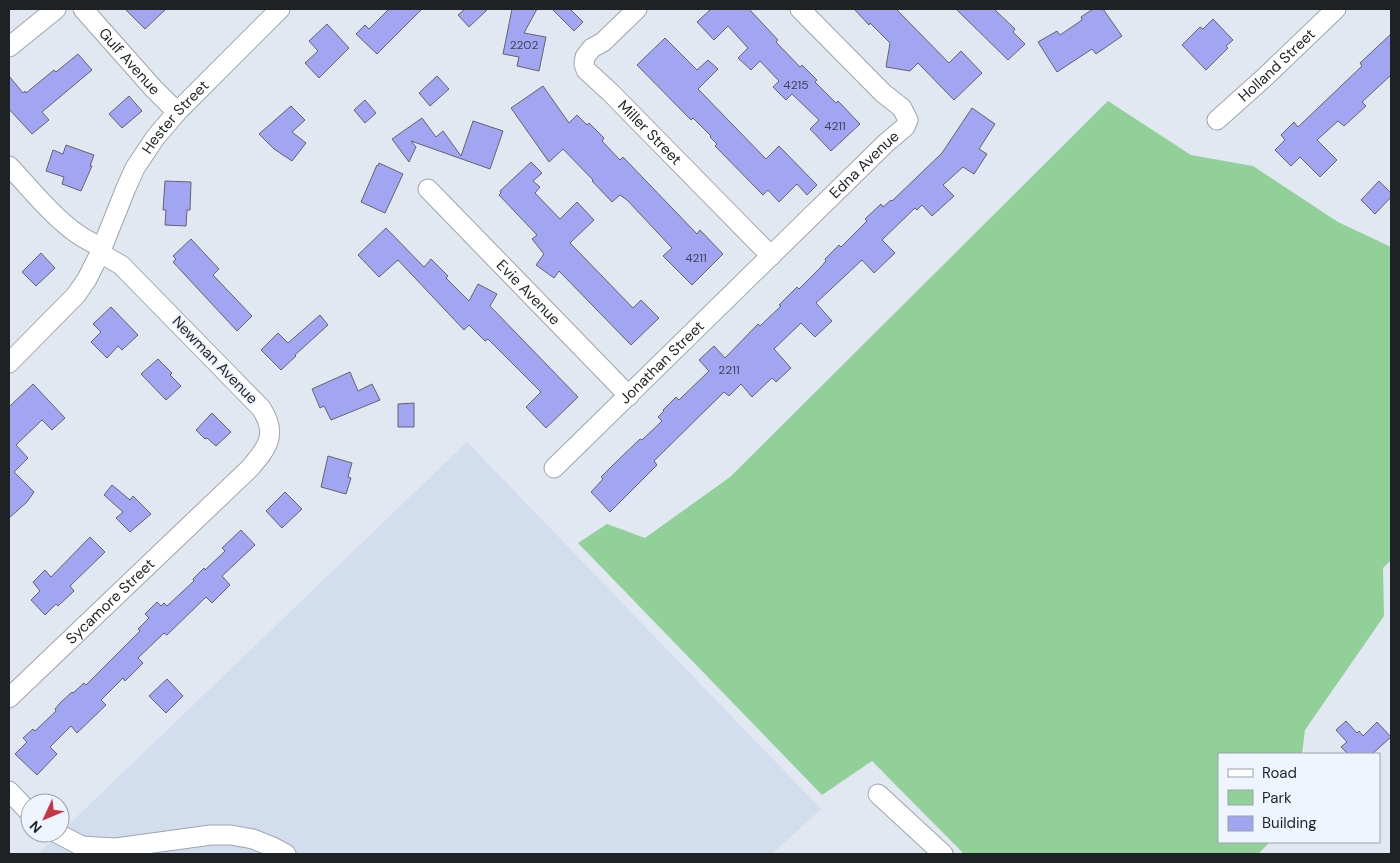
<svg xmlns="http://www.w3.org/2000/svg" width="1400" height="863" font-family="'DM Sans',sans-serif">
<style>
.built{fill:#d2dded}
.green{fill:#92d09a}
.building{fill:#a2a5f1;stroke:#63646e}
.lines{fill:none;stroke-linecap:round;stroke-linejoin:round}
.minor-casing{stroke:#9ea5ae;stroke-width:21}
.minor{stroke:#fff;stroke-width:19}
.labels{text-anchor:middle;dominant-baseline:central;stroke-width:4.5;stroke-linejoin:round;paint-order:stroke}
.number-label{font-size:12px;fill:#404358}
.street-label{font-size:15px;fill:#1f2225;stroke:#eff5ff}
</style>
<rect width="100%" height="100%" fill="#e1e8f2"/>
<path class="built" d="M467,442L821,809L772,854H38Z"/>
<path class="green" d="M1108,101L1191,155L1253,166L1338,222L1391,247V560L1383,568L1384,616L1305,730L1302,754H1219V842H1270L1258,854H964L872,761L822,795L578,543L607,524L645,538L730,477Z"/>
<path class="building" d="M125,9H166L145,29Z
M389,9H422L377,54L356,34L365,25L369,29Z
M465,9H488L469,27L458,15Z
M512,9H537L524,33L546,37L539,71L517,66L519,57L503,54Z
M552,9H570L583,22L574,31Z
M711,9H749L778,40L776,42L800,67L802,65L817,80L815,82L836,103L838,101L860,124L831,151L810,129L819,120L792,94L786,100L773,87L779,81L760,61L751,70L738,58L748,48L728,26L714,40L697,22Z
M854,9H896L949,63L961,51L982,73L954,100L918,63L910,71L886,67L890,43L870,23L869,25Z
M956,9H994L1015,29L1013,32L1025,44L1008,60Z
M1093,9H1103L1122,36L1096,54L1092,49L1057,72L1038,42L1057,31L1060,35L1082,20L1081,17Z
M1213,19L1233,40L1226,46L1228,48L1206,70L1182,45L1200,27L1203,29Z
M327,24L349,48L319,78L305,63L318,51L309,41Z
M1391,34V75L1362,102L1366,106L1344,126L1338,121L1317,140L1337,160L1320,177L1300,157L1291,166L1275,150L1285,140L1281,135L1294,122L1298,127L1362,66L1360,63Z
M665,38L697,70L708,60L718,69L698,89L766,159L779,146L817,185L807,195L797,184L779,202L768,190L763,195L715,146L717,144L710,137L711,136L693,118L691,120L637,65Z
M78,54L92,70L42,112L49,120L32,134L9,109V76L23,93L25,91L26,93L54,70L56,72Z
M437,76L449,89L430,106L419,93Z
M543,86L569,123L577,115L587,125L589,123L604,138L602,141L620,160L623,157L697,234L700,230L723,254L692,285L663,256L672,248L627,200L620,195L612,202L592,181L593,180L563,149L549,162L511,108Z
M129,96L142,111L122,128L109,114Z
M365,100L376,113L365,123L354,110Z
M291,106L305,120L292,132L306,143L292,161L274,149L259,134Z
M972,108L995,124L979,149L987,154L974,174L963,167L943,185L954,196L932,216L922,205L917,210L915,208L882,240L895,253L874,273L862,260L816,303L832,321L815,337L801,323L774,349L791,368L776,382L772,378L752,397L741,384L729,396L724,392L654,461L657,465L610,512L591,492L603,479L601,477L615,463L640,439L642,440L662,421L658,417L664,411L663,410L676,397L679,400L709,371L699,360L714,346L725,358L758,324L760,326L781,306L779,305L797,287L799,289L820,268L826,261L825,259L839,245L841,247L867,221L865,219L881,204L883,207L891,200L892,201L942,153Z
M422,118L436,137L443,131L461,156L473,121L503,131L490,169L411,141L416,147L409,162L392,139Z
M66,145L94,155L90,166H92L81,191L62,184L64,177L46,171L53,150L63,154Z
M531,162L542,173L533,181L540,187L535,193L560,219L577,202L594,220L570,243L633,308L641,300L659,318L631,345L559,271L554,278L536,265L544,254L532,239L537,235L499,195L501,193L500,191Z
M379,163L403,174L385,213L361,202L377,165L378,166Z
M165,181L191,182L190,210H187L186,226L165,225L166,210H163Z
M1379,181L1391,193V197L1375,214L1361,200Z
M386,228L424,267L431,259L448,276L446,278L469,301L478,284L497,294L490,306L578,397L546,428L526,407L541,392L488,339L485,341L469,325L464,330L398,260L379,277L358,255Z
M191,239L219,269L213,275L252,316L237,331L173,262L176,259L173,256Z
M41,253L55,268L36,286L22,272Z
M111,307L138,335L122,350L118,346L107,358L91,342L101,332L93,324Z
M320,315L328,325L295,355L296,356L281,370L261,350L278,333L288,343Z
M158,359L172,373L170,375L181,386L166,400L141,374Z
M350,372L358,391L372,384L380,400L331,420L324,406L320,408L312,389Z
M33,384L65,418L52,430L42,420L16,445L28,458L14,472L34,492L27,502L9,518V407Z
M414,403V427H398V404Z
M212,413L231,432L216,446L207,438L205,439L196,430Z
M328,456L352,463L348,477L351,478L346,494L321,487Z
M112,485L130,500L133,496L151,514L130,532L116,518L123,512L104,495Z
M285,492L302,509L282,528L266,511Z
M241,530L255,545L222,576L230,585L212,603L206,597L167,635L164,633L138,658L143,663L125,681L123,678L101,700L106,705L77,733L71,726L50,747L57,754L37,775L15,754L27,742L23,738L33,729L35,731L56,711L55,709L60,703L72,692L73,693L84,683L86,685L140,631L138,629L149,618L145,614L157,602L161,606L164,603L167,606L194,581L193,579L204,568L205,570L225,551L222,548Z
M90,537L105,552L70,586L74,591L58,606L56,604L45,615L31,600L40,591L33,582L45,570L51,577Z
M167,679L183,696L166,713L149,696Z
M1346,721L1357,733L1359,731L1363,736L1377,722L1391,737L1372,754H1348L1341,747L1347,742L1336,730Z"/>
<g class="lines">
<g class="minor-casing">
<g id="minor">
<path id="s1" d="M83,9L153,88L177,112"/>
<path id="s2" d="M637,9L603,42L592,48L585,57L584,64L586,70L610,92L771,256"/>
<path d="M9,47L56,9"/>
<path id="s3" d="M1217,120L1265,77L1336,9"/>
<path d="M9,166C36,194 65,234 102,247"/>
<path id="s4" d="M428,189L629,396"/>
<path id="s5" d="M9,363L76,295L87,279L100,253L126,188L135,168L155,138L177,112L280,9"/>
<path id="s6" d="M554,468L886,143L905,127L908,120L902,108L883,93L800,9"/>
<path id="s7" d="M9,698L250,468C268,447 278,434 261,408L121,265L100,253"/>
<path d="M9,791L30,813"/>
<path d="M878,794L943,854"/>
<path d="M57,833L91,851"/>
<path d="M80,846L116,848L211,835H231L253,839L273,847L286,854"/>
</g>
</g>
<use href="#minor" class="minor"/>
</g>
<g class="labels">
<g class="number-label">
<text x="524" y="45">2202</text>
<text x="796" y="85">4215</text>
<text x="835" y="126">4211</text>
<text x="696" y="258">4211</text>
<text x="729" y="370">2211</text>
</g>
<g class="street-label">
<text stroke="none"><textPath href="#s1" startOffset="70">Gulf Avenue</textPath></text>
<text stroke="none"><textPath href="#s3" startOffset="81">Holland Street</textPath></text>
<text stroke="none"><textPath href="#s5" startOffset="301">Hester Street</textPath></text>
<text stroke="none"><textPath href="#s2" startOffset="174">Miller Street</textPath></text>
<text stroke="none"><textPath href="#s6" startOffset="434">Edna Avenue</textPath></text>
<text stroke="none"><textPath href="#s4" startOffset="144">Evie Avenue</textPath></text>
<text transform="translate(215 360) rotate(46)">Newman Avenue</text>
<text stroke="none"><textPath href="#s6" startOffset="151">Jonathan Street</textPath></text>
<text stroke="none"><textPath href="#s7" startOffset="140">Sycamore Street</textPath></text>
</g>
</g>
<rect width="1400" height="863" fill="none" stroke="#1f2225" stroke-width="20"/>
<rect x="1218" y="753" width="162" height="90" fill="#eff5ff" stroke="#9ca1a8"/>
<rect x="1228" y="769" width="25" height="8" fill="#ffffff" stroke="#9ca1a8"/>
<text x="1262" y="778" font-size="15" fill="#1f2225">Road</text>
<rect x="1228" y="790" width="25" height="15" fill="#92d09a" stroke="#9ca1a8"/>
<text x="1262" y="803" font-size="15" fill="#1f2225">Park</text>
<rect x="1228" y="816" width="25" height="15" fill="#a2a5f1" stroke="#9ca1a8"/>
<text x="1262" y="828" font-size="15" fill="#1f2225">Building</text>
<g transform="translate(45 818) rotate(226)"><circle r="24" fill="#eff5ff" stroke="#9ca1a8"/>
<path d="M0-4L9 19L0 12L-9 19Z" fill="#c73743"/>
<text y="-8" font-size="14" font-weight="bold" text-anchor="middle" fill="#1f2225">N</text>
</g>
</svg>
